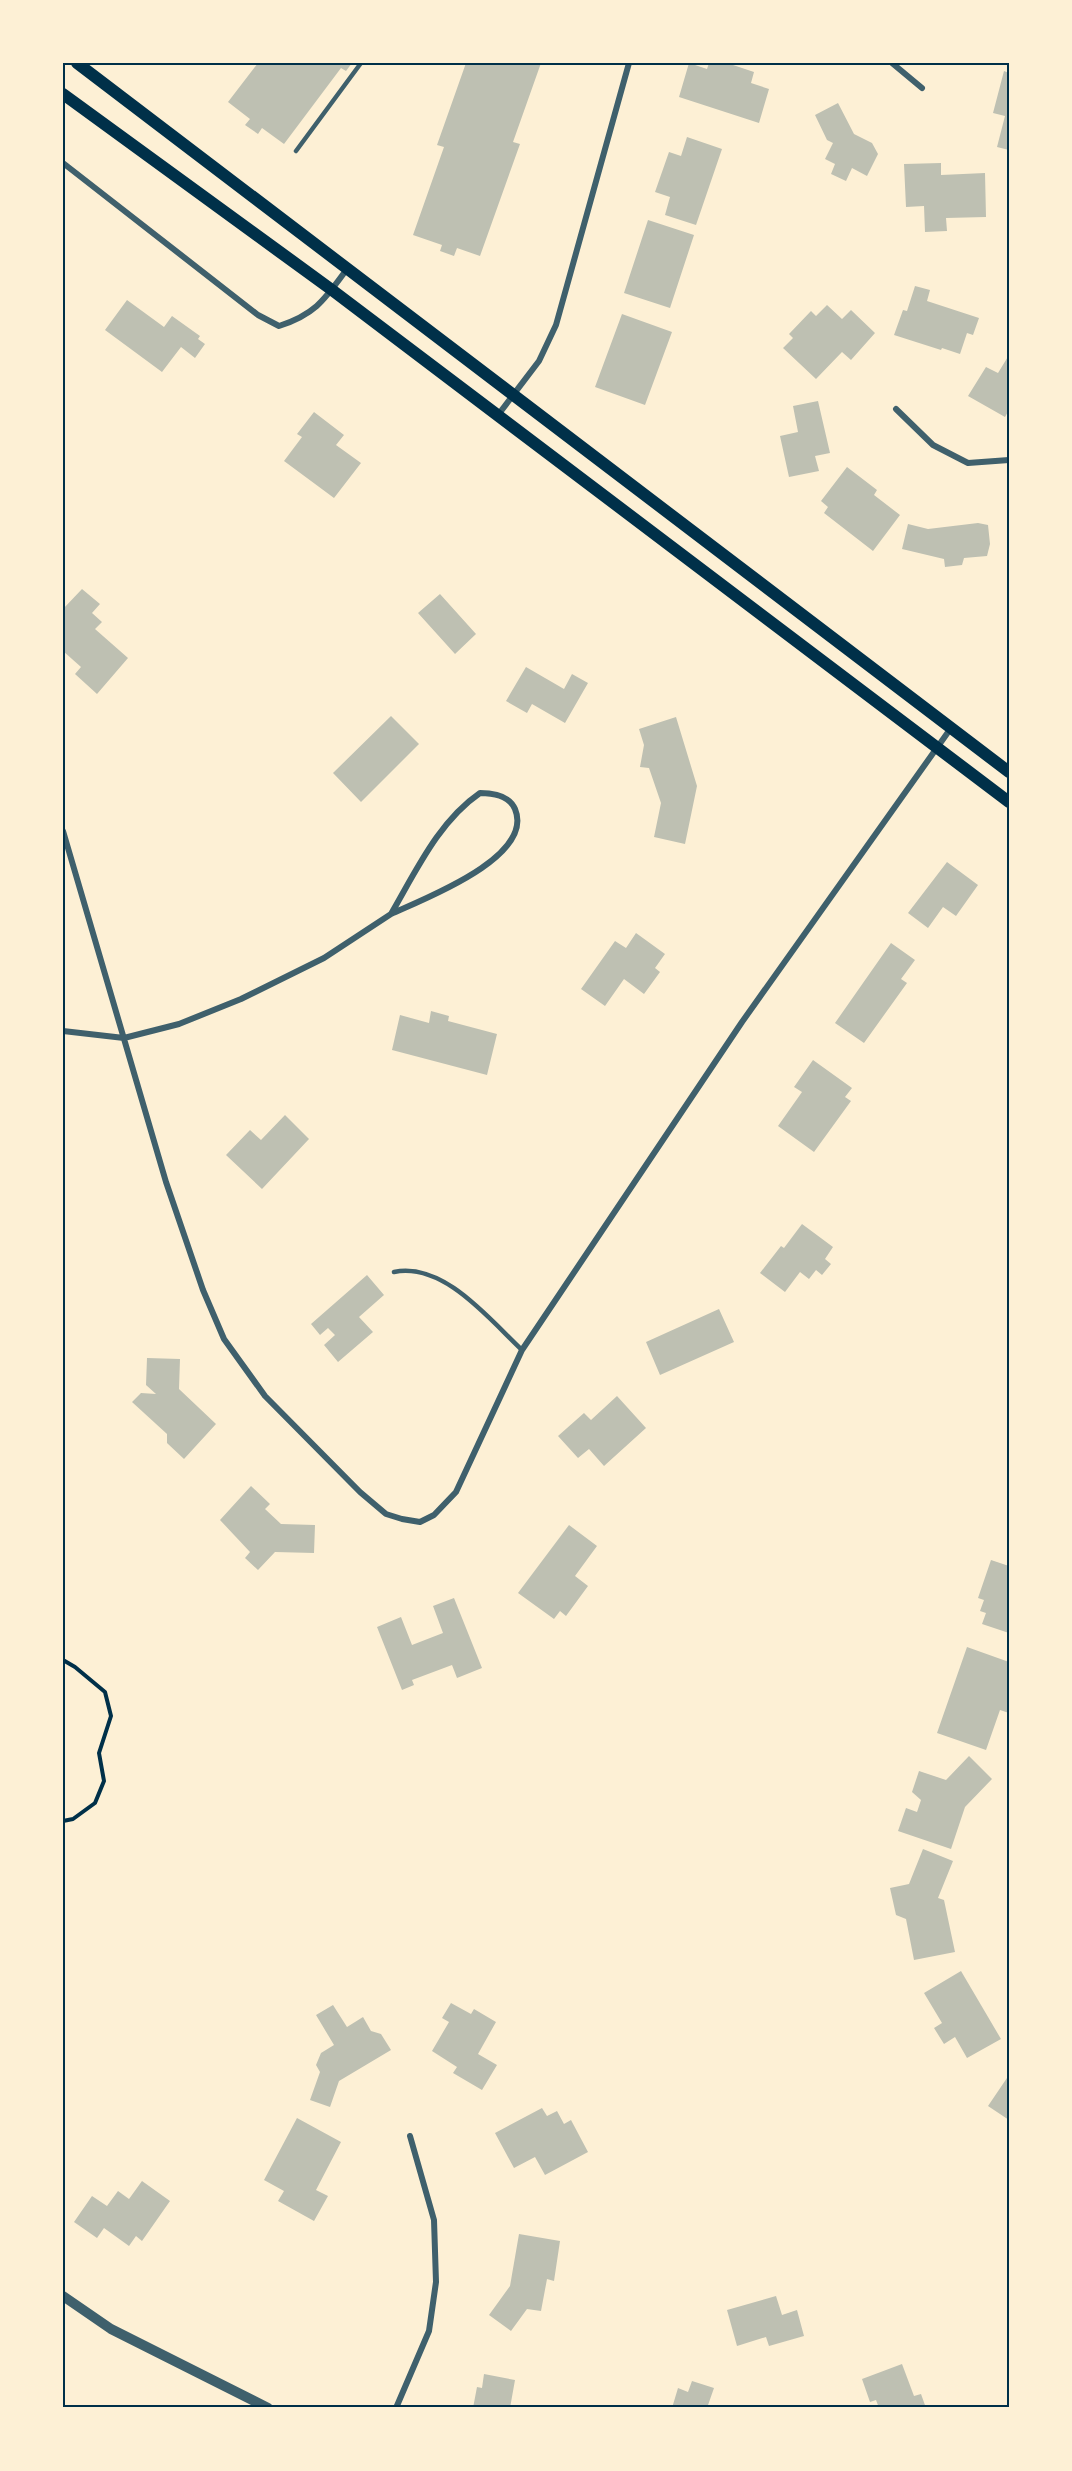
<svg xmlns="http://www.w3.org/2000/svg" width="1072" height="2471" font-family="'Fira Sans Condensed',sans-serif">
<style>
.building{fill:#bec0b2}
.lines{fill:none;stroke-linecap:round;stroke-linejoin:round}
.path{stroke:#003049;stroke-width:4}
.service{stroke:#3f606c;stroke-width:4.5}
.minor{stroke:#3f606c;stroke-width:6}
.tertiary{stroke:#3f606c;stroke-width:10}
.secondary{stroke:#003049;stroke-width:12}
.neatline{fill:none;stroke:#003049;stroke-width:2}
</style>
<rect width="100%" height="100%" fill="#fdf0d5"/>
<path class="building" d="M258,63H352L346,71L341,68L284,144L262,128L258,134L245,125L250,119L228,102Z
M466,63H541L513,142L520,144L480,256L457,248L454,256L440,251L442,245L413,235L444,147L437,145Z
M689,63L707,69L709,63H727L754,72L751,83L769,89L759,123L679,97Z
M1004,71L1009,73V150L997,147L1005,116L993,113Z
M838,103L854,134L872,143L878,154L867,176L852,168L846,181L831,174L835,164L825,159L833,143L827,140L815,115Z
M687,137L722,149L696,225L665,215L670,197L655,192L669,152L681,156Z
M941,163V175L985,173L986,217L946,218L947,231L925,232L924,206L906,207L904,164Z
M648,220L694,235L670,308L624,293Z
M915,286L930,290L927,301L979,318L973,335L967,333L960,354L942,348L941,350L894,335L903,310L907,311Z
M127,300L164,327L172,316L200,336L198,339L205,344L195,358L181,347L162,372L105,330Z
M827,305L842,319L851,310L875,333L851,360L842,352L816,379L783,348L793,338L789,334L811,311L816,316Z
M622,314L672,332L645,405L595,387Z
M1009,355V410L1005,417L968,396L986,367L998,373Z
M818,401L830,453L815,456L819,471L789,477L780,436L798,432L793,406Z
M314,412L344,435L336,445L361,463L334,498L284,461L302,437L297,434Z
M847,467L877,490L874,495L900,515L873,551L824,513L828,507L821,501Z
M978,523L988,525L990,544L987,556L964,558L962,565L945,567L944,559L902,549L908,524L928,529Z
M82,589L100,604L92,613L102,622L95,629L128,658L97,694L75,674L81,667L63,651V609Z
M440,594L476,634L455,654L418,613Z
M526,667L564,689L572,674L588,683L565,723L532,704L527,713L506,701Z
M391,716L419,744L361,802L333,773Z
M676,717L697,786L685,844L654,837L661,803L649,768L640,767L644,745L639,729Z
M947,862L978,885L956,916L943,907L928,928L908,913Z
M636,933L665,954L655,968L660,972L644,994L624,979L605,1006L581,989L615,941L626,948Z
M891,943L915,960L901,979L907,983L864,1043L835,1023Z
M431,1011L449,1016L448,1021L497,1034L487,1075L392,1050L400,1015L429,1023Z
M813,1060L852,1088L845,1097L851,1101L814,1152L778,1126L802,1092L794,1087Z
M285,1115L309,1139L262,1189L226,1155L250,1130L261,1140Z
M802,1224L833,1247L825,1259L831,1264L822,1275L816,1270L809,1279L800,1272L785,1292L760,1273L781,1246L784,1248Z
M367,1275L384,1295L359,1317L373,1332L338,1362L324,1345L335,1335L328,1328L320,1335L311,1324Z
M719,1309L734,1342L660,1375L646,1342Z
M147,1358L180,1359L179,1389L216,1424L184,1459L167,1443V1434L132,1402L141,1393L156,1394L146,1385Z
M617,1396L646,1428L604,1466L589,1449L578,1458L558,1436L584,1413L591,1420Z
M251,1486L270,1504L265,1509L281,1524L315,1525L314,1553L275,1552L258,1570L245,1558L250,1552L220,1520Z
M569,1525L597,1546L575,1576L588,1586L566,1616L560,1611L554,1619L518,1593Z
M991,1560L1009,1566V1633L982,1624L986,1613L980,1611L984,1600L978,1598Z
M454,1598L482,1668L457,1678L452,1665L412,1680L414,1685L402,1690L377,1627L401,1617L412,1645L443,1633L433,1606Z
M967,1647L1009,1662V1713L1000,1710L986,1750L937,1733Z
M969,1756L992,1779L965,1807L951,1849L898,1831L906,1808L917,1812L921,1800L912,1792L919,1771L946,1780Z
M923,1849L953,1861L938,1898L944,1900L955,1952L914,1960L906,1919L896,1915L890,1888L909,1884Z
M961,1971L1001,2039L967,2058L955,2037L944,2044L934,2028L942,2023L924,1993Z
M451,2003L471,2014L474,2009L496,2022L478,2054L497,2065L482,2090L453,2073L457,2067L432,2051L449,2022L442,2018Z
M333,2005L347,2027L363,2017L371,2031L381,2034L391,2050L339,2081L330,2107L310,2100L320,2072L316,2065L321,2053L334,2045L316,2015Z
M1009,2075V2120L988,2106Z
M542,2108L547,2116L557,2111L564,2124L571,2120L588,2152L545,2175L535,2157L514,2168L495,2133Z
M297,2118L341,2142L316,2190L328,2196L314,2221L278,2201L284,2191L264,2180Z
M142,2181L170,2201L142,2241L136,2236L129,2246L104,2228L97,2238L74,2222L92,2196L107,2206L118,2191L129,2199Z
M519,2234L560,2241L554,2281L547,2279L541,2311L527,2309L511,2331L489,2315L510,2286Z
M776,2296L782,2315L797,2310L804,2336L769,2346L766,2337L737,2346L727,2310Z
M902,2364L914,2396L921,2394L926,2408H879L876,2400L870,2402L862,2379Z
M484,2374L515,2380L510,2408H473L477,2387L482,2388Z
M692,2381L714,2388L707,2408H672L678,2388L688,2392Z"/>
<g class="lines">
<path class="path" d="M63,1660L75,1667L105,1692L111,1716L99,1753L104,1781L95,1803L73,1819L63,1821"/>
<path class="service" d="M296,151L361,63
M394,1272C444,1262 489,1319 522,1350"/>
<path class="minor" d="M892,63L922,88
M63,163L258,315L279,326C316,314 325,299 347,269
M896,409L933,445L968,463L1009,460
M498,415L539,361L556,325L629,63
M480,793C493,793 509,795 515,809C535,857 424,899 391,914C416,871 439,821 480,793Z
M63,831L166,1182L203,1290L224,1339L265,1396L360,1492L386,1514L402,1519L420,1522L434,1515L456,1492L522,1350L742,1022L951,728
M63,1031L124,1038L179,1024L241,999L324,958L391,914
M396,2408L429,2331L436,2282L434,2220L410,2136"/>
<path class="tertiary" d="M63,2296L111,2329L268,2408"/>
<path class="secondary" d="M77,63L1009,772
M63,94L332,290L1009,802"/>
</g>
<rect width="1072" height="2471" fill="none" stroke="#fdf0d5" stroke-width="129"/>
<rect x="64" y="64" width="944" height="2342" class="neatline"/>
</svg>
